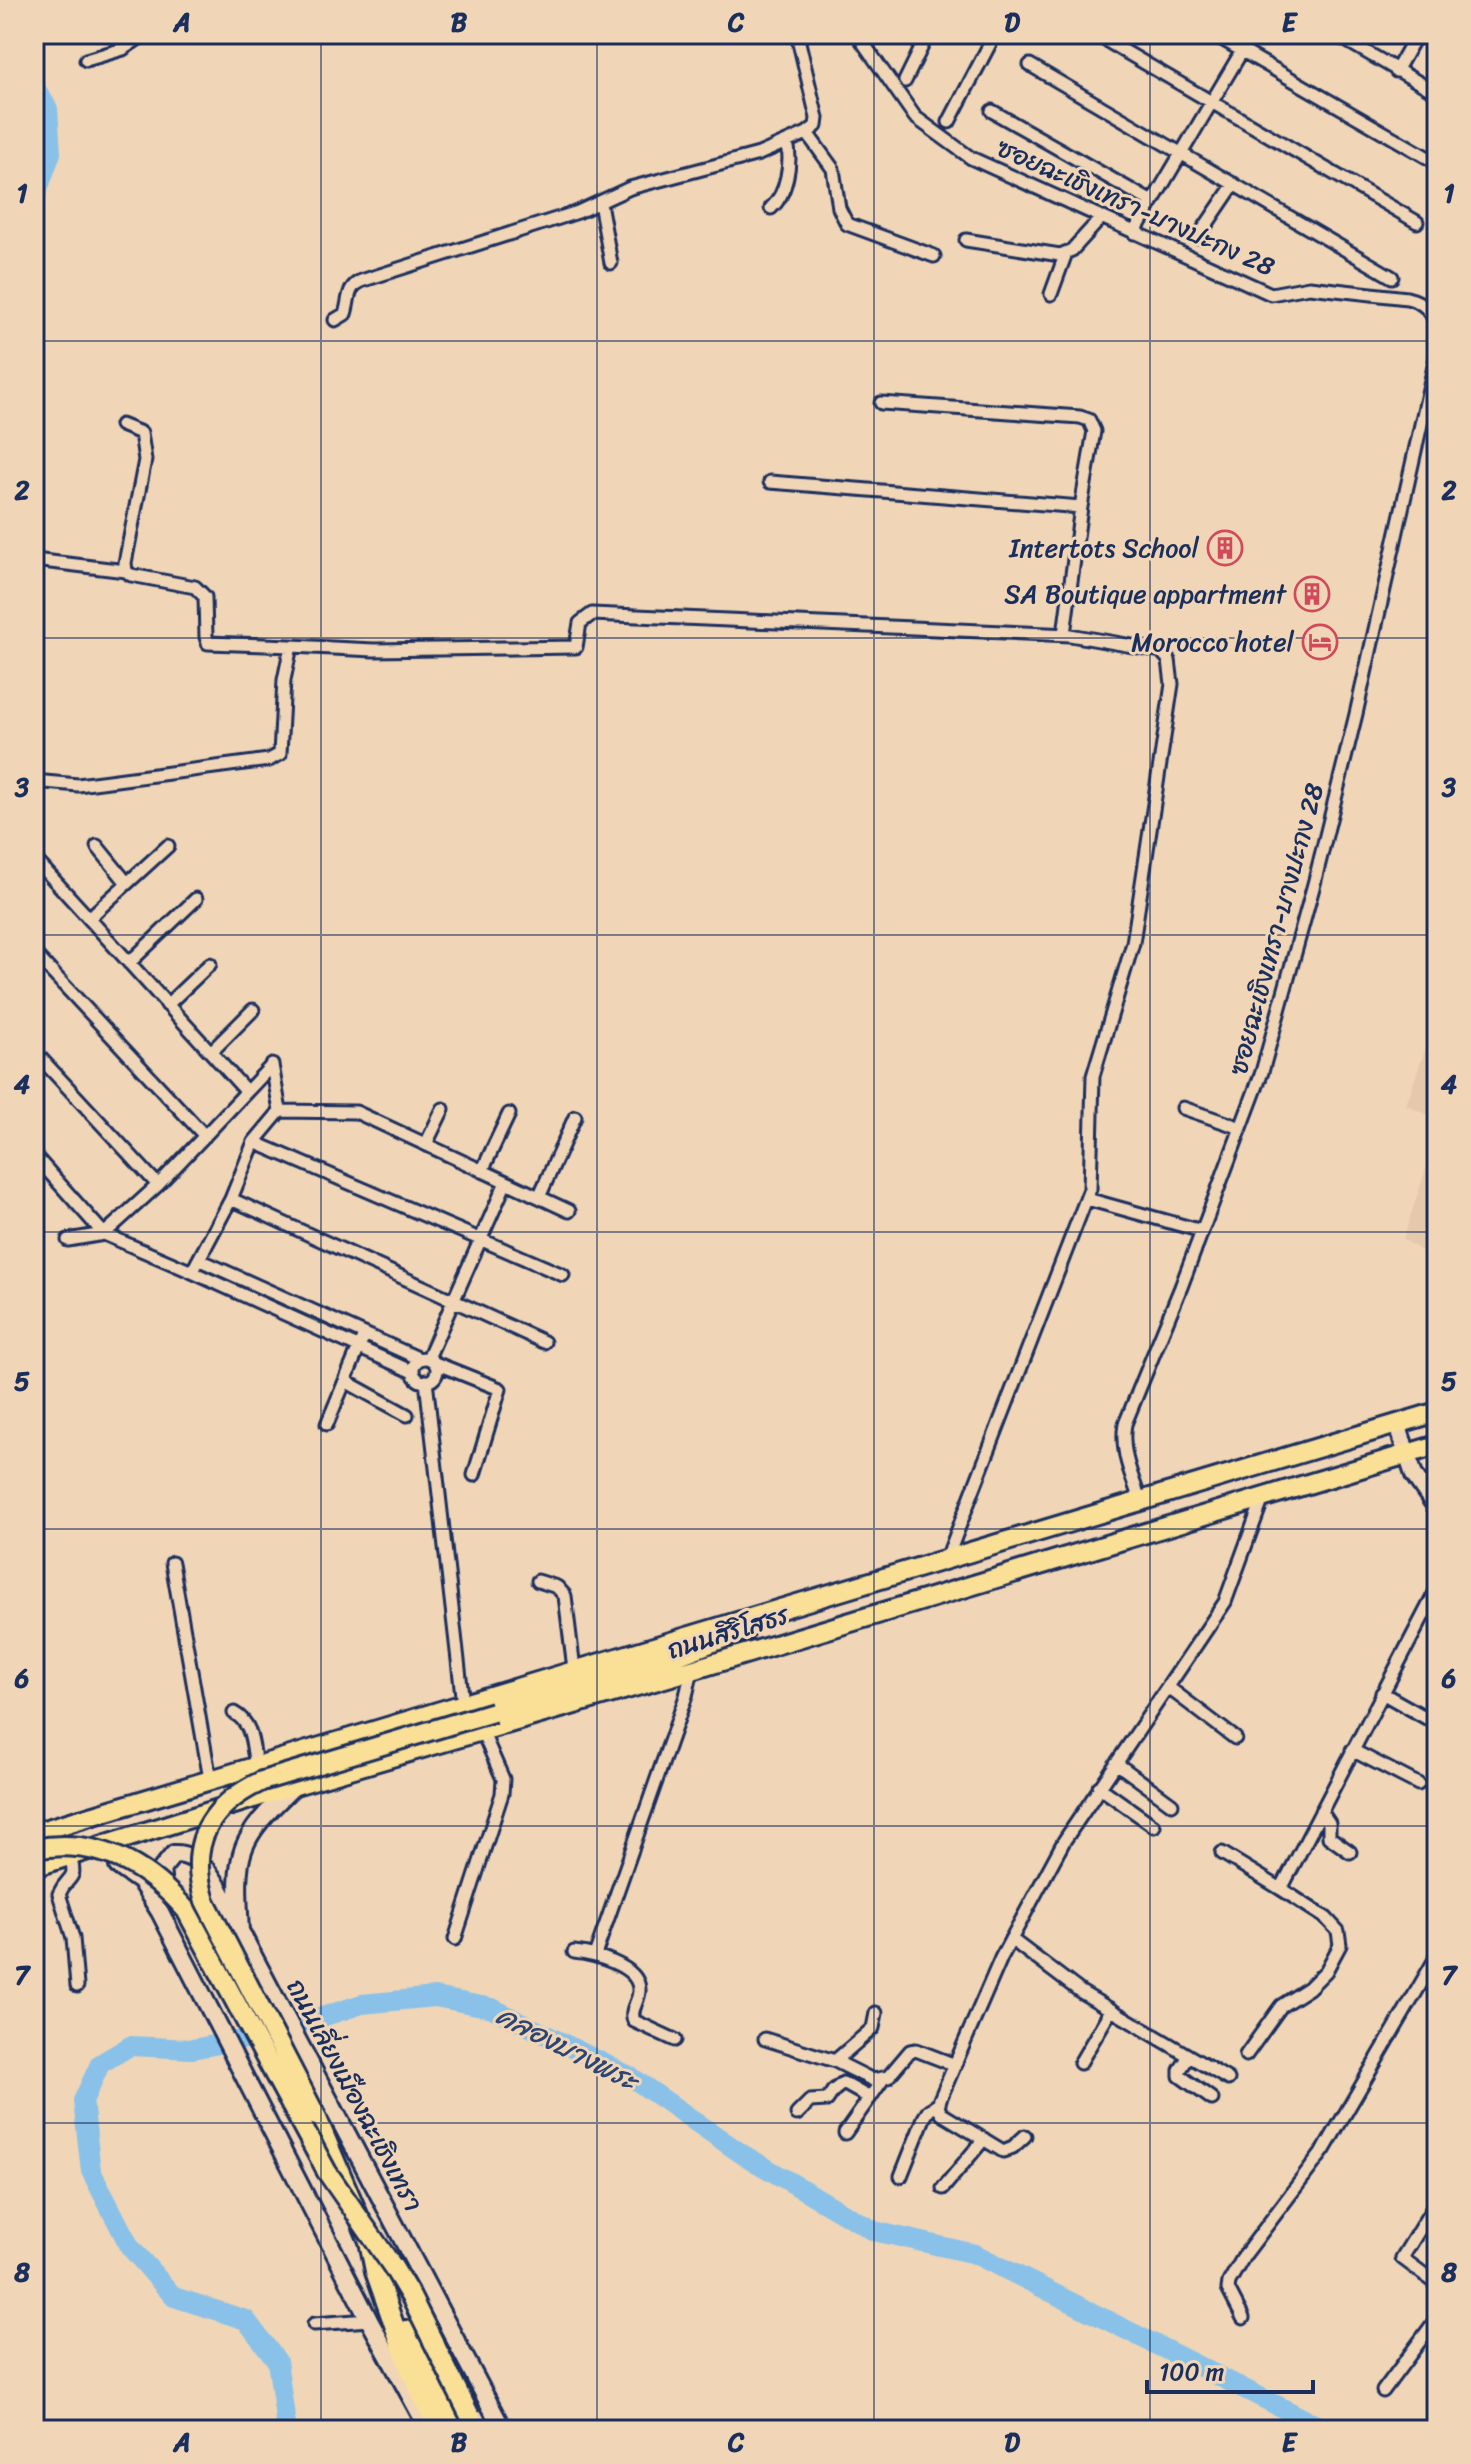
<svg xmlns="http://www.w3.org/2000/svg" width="1471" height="2464" font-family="Sriracha,'Playpen Sans Thai',sans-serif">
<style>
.built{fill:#e6c8ac}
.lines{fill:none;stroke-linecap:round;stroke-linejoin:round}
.river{stroke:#8ac1e8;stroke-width:20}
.minor-casing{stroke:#1b2f5e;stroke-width:17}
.secondary-casing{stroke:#1b2f5e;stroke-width:22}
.trunk-casing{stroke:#1b2f5e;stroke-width:24}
.minor{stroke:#f0d6b7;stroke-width:11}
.secondary{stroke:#f0d6b7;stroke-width:16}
.trunk{stroke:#fadf96;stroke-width:18}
.trunk-bridge-casing{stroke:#1b2f5e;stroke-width:24;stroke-linecap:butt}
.trunk-bridge{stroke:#fadf96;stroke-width:18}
.grid{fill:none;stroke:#1b2f5e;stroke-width:2;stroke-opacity:0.55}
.labels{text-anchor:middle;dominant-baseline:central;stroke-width:6;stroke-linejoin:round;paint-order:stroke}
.street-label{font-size:26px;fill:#1b2f5e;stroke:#f0d6b7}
.poi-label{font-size:26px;fill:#1b2f5e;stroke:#f0d6b7;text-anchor:end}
.water-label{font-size:28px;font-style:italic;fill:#2c4573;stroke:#f0d6b7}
.neatline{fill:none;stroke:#1b2f5e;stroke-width:3}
.grid-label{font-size:26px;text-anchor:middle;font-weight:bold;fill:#1b2f5e}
</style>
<rect width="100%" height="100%" fill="#f0d6b7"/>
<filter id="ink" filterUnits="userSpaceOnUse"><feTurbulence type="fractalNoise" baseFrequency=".0125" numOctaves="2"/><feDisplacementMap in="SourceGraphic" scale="16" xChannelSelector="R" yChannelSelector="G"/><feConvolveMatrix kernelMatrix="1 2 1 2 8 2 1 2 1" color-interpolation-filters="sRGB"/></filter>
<g filter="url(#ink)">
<path class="built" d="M1437,1014V1119L1406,1105Z
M1437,1135V1261L1403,1239Z"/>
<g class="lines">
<path class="river" d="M34,86L48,109L51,153L34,201
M284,2430L285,2417L277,2361L246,2320L174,2297L130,2247L91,2171L83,2101L100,2064L130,2046L192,2049L267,2035L362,2004L435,1997L492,2008L631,2077L742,2154L874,2231L975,2254L1326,2430"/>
<g class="minor-casing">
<path id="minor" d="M857,34L915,117L971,158L1271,294L1309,287L1407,298C1424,302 1434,312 1437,329
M1020,34L1021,35
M1095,34L1417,222
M1213,34L1437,163
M1335,34L1437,93
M86,60L123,49L145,34
M1030,65L1392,277
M1396,71L1417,34
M905,81L928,34
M992,111L1152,202
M949,122L995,34
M807,133L833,169L839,208L847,224L934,256
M600,203L611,263
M771,208C787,194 792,162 787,142
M1134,233L1252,34
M1198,237L1234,184
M966,240L1060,255L1072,250L1101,218
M1051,294L1066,253
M335,320L345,314C350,300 346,288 361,281L578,212L630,188L759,154L807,133L816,126L817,118L797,34
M881,403L1080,417L1089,420L1094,431L1081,507L1064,634
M121,425L141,433L145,460L125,563L126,571L131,575L195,587L205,597L206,637L208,643L291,646
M770,482L1081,507
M34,560L126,571
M34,781L78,785L269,760L280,754L284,680L291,646L374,650L576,647L580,623L592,614L1070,635L1161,651L1169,660L1172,684L1133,943L1093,1076L1090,1189L947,1558
M97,846L127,883
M34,858L246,1091
M89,918L168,846
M34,953L205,1136
M129,963L196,899
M167,1005L210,964
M34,1051L158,1185
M211,1052L253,1010
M1183,1108L1241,1128
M280,1111L356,1112L569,1211
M254,1142L563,1275
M426,1144L443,1109
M34,1155L104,1234L192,1272
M482,1171L509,1114
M539,1197L575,1117
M231,1199L544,1342
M1087,1199L1202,1231
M68,1240L104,1234L158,1185L272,1065L280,1111L254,1142L231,1199L192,1272L413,1372
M200,1260L420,1359
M428,1358L506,1182
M413 1370a12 12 0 1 1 24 0a12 12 0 1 1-24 0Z
M435,1363L500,1389L474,1475
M345,1381L407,1415
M426,1381L463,1704
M327,1424L362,1340
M1140,1500C1132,1476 1120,1451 1125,1424L1181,1287L1262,1072L1314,884L1356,714L1437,353
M172,1563L210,1779
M538,1581L557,1587L565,1596L574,1669
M1169,1688L1235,1738
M1382,1693L1437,1724
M234,1713C253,1723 252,1746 256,1765
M1352,1750L1418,1784
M1116,1763L1172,1804
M1099,1787L1154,1826
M1321,1811L1329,1823V1837L1350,1852
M1222,1853L1281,1889
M70,1856C78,1882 68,1874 59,1894L73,1938L77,1986
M455,1939L502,1794L503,1779L482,1731
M1011,1939L1081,1992L1228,2079
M574,1952C593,1954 638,1965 639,1989C640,2001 629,2009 634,2021L675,2040
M595,1955L686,1696L692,1670
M765,2039L835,2061L873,2080L888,2077L910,2051L916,2050L955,2065
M1246,2055L1281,2006L1309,1988L1326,1971L1340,1945L1338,1931L1326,1918L1281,1889L1437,1589
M1189,2056L1180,2070V2076L1212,2099
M835,2061L873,2028L876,2013
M1080,2063L1111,2010
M797,2114L810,2101L827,2100L833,2091L843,2083L870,2098
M845,2133L883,2079
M1025,2136L1013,2147L1003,2151L942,2114L938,2108L940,2099L1001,1958L1064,1841L1225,1602L1263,1498
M901,2176L924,2118L929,2110L939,2104
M943,2188L984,2139
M1437,2201L1402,2258L1437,2284
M1243,2318L1228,2289L1229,2282L1244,2256L1324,2150L1437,1956
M314,2324L369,2320
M1383,2391L1437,2318"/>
</g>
<g class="secondary-casing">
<path id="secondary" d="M1397,1424L1414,1475L1437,1508
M295,1785C236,1841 235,1851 240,1931L503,2430
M118,1866L141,1882L160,1912L369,2320L429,2430
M164,1893L161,1870L174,1854C207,1853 223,1896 236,1922"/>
</g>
<g class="trunk-casing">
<path id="trunk" d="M493,1712L676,1656L745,1630
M34,1833L1437,1412
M34,1867L295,1785L692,1670L1437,1445
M316,2116L369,2241L375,2271L410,2370L439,2430
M406,2330L458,2430"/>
</g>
<use href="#minor" class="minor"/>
<use href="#secondary" class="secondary"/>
<use href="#trunk" class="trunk"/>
<g class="trunk-bridge-casing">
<path id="trunk-bridge" d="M34,1849C96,1837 146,1864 186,1910L327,2172L393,2267L411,2297L470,2416
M316,2116L205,1901C187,1843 209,1806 262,1781L493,1712"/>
</g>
<use href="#trunk-bridge" class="trunk-bridge"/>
</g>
</g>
<path class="grid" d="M321,34V2430M597,34V2430M874,34V2430M1150,34V2430M34,341H1437M34,638H1437M34,935H1437M34,1232H1437M34,1529H1437M34,1826H1437M34,2123H1437"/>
<defs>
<g id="building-ring" transform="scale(1.8)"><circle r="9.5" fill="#f0d6b7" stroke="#d1495b" stroke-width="1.5"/><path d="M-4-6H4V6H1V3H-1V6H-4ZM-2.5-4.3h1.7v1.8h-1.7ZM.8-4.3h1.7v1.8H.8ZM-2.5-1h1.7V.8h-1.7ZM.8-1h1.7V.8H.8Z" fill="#d1495b"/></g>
<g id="hotel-ring" transform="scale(1.8)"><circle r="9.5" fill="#f0d6b7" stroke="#d1495b" stroke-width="1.5"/><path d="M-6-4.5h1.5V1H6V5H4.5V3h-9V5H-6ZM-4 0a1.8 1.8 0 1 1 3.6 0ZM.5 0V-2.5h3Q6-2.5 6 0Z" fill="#d1495b"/></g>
</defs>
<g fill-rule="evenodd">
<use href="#building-ring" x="1225" y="548"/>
<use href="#building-ring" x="1312" y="594"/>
<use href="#hotel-ring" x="1320" y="642"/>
</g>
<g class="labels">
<g class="street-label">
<text transform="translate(1136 207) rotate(24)">ซอยฉะเชิงเทรา-บางปะกง 28</text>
<text transform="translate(1276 929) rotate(-75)">ซอยฉะเชิงเทรา-บางปะกง 28</text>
<text transform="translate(728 1632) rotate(-17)">ถนนสิริโสธร</text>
<text transform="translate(355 2095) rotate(62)">ถนนเลี่ยงเมืองฉะเชิงเทรา</text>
</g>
<g class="poi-label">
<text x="1199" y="548">Intertots School</text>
<text x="1286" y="594">SA Boutique appartment</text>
<text x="1294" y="642">Morocco hotel</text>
</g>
<g class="water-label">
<text transform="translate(567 2048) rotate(27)">คลองบางพระ</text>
</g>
</g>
<rect width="1471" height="2464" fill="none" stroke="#f0d6b7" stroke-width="88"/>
<path d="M1147 2380v12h166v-12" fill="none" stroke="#1b2f5e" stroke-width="4"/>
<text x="1159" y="2380" font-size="24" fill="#1b2f5e" stroke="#f0d6b7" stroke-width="6" paint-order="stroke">100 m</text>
<rect x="44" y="44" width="1383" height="2376" class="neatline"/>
<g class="grid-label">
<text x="182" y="31">A</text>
<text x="459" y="31">B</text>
<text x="736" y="31">C</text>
<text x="1012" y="31">D</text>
<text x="1289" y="31">E</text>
<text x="22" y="202">1</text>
<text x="1449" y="202">1</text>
<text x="22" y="499">2</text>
<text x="1449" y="499">2</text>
<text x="22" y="796">3</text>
<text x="1449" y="796">3</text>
<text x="22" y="1093">4</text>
<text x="1449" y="1093">4</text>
<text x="22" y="1390">5</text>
<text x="1449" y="1390">5</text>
<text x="22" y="1687">6</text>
<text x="1449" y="1687">6</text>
<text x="22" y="1984">7</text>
<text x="1449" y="1984">7</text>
<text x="22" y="2281">8</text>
<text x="1449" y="2281">8</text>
<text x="182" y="2451">A</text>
<text x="459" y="2451">B</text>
<text x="736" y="2451">C</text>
<text x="1012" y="2451">D</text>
<text x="1289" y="2451">E</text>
</g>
</svg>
